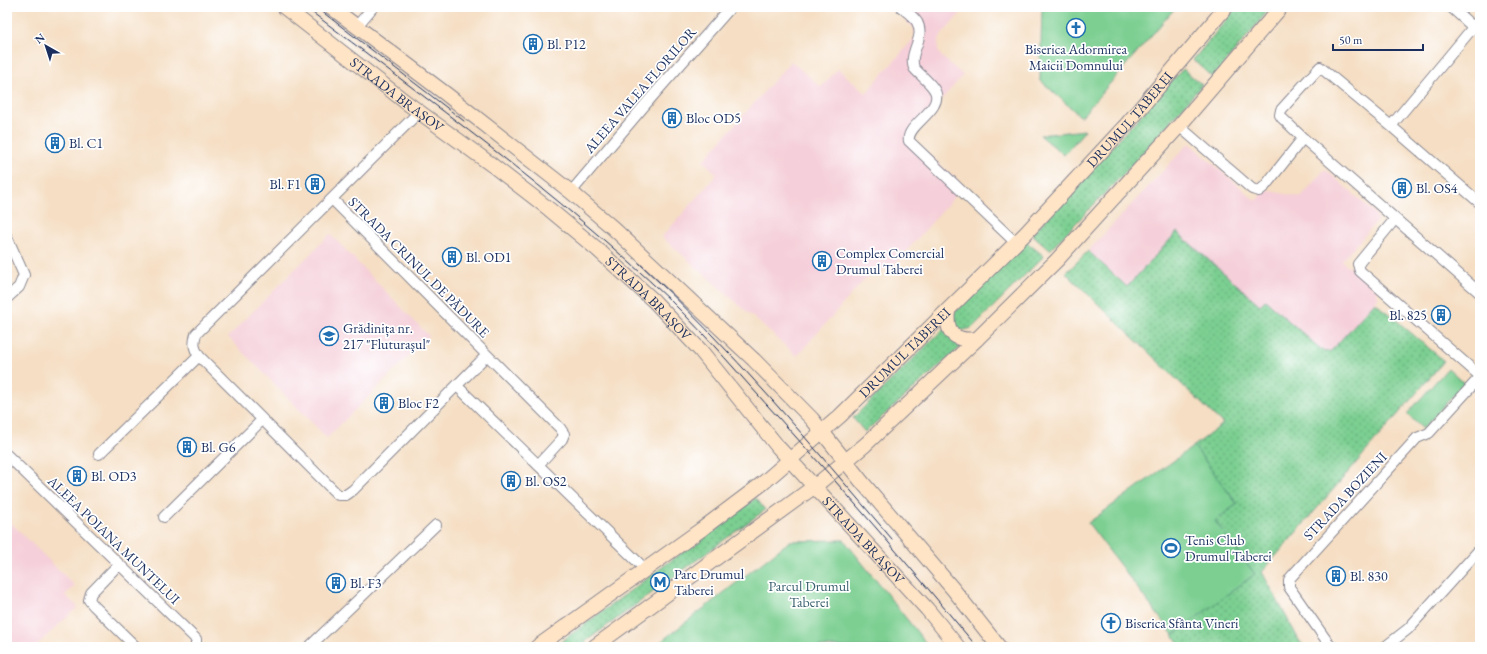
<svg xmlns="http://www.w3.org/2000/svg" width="1487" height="654" font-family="'EB Garamond',serif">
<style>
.built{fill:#f5cfd9}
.grass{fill:url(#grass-dots);stroke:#4b7f78}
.park{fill:#7bcf91;stroke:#4b7f78}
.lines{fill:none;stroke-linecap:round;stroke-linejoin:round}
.street-casing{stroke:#888690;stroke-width:12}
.secondary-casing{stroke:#888690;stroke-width:16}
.street{stroke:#fff;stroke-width:10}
.secondary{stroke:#ffe4c6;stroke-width:14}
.tram{stroke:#1b2f5e;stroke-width:1}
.labels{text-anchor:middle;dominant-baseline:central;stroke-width:3.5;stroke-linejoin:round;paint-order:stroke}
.poi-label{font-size:14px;fill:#1b2f5e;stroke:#fff;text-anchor:start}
.street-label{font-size:14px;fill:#1b2f5e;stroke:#fff}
.park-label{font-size:14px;fill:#385f6d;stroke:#fff}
</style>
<defs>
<pattern id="grass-dots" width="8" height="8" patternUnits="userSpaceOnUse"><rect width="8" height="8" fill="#7bcf91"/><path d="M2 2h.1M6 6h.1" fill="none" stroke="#64a87a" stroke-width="1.8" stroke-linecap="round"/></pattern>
</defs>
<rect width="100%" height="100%" fill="#fff"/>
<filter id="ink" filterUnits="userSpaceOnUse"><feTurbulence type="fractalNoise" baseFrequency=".025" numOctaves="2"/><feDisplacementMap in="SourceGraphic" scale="8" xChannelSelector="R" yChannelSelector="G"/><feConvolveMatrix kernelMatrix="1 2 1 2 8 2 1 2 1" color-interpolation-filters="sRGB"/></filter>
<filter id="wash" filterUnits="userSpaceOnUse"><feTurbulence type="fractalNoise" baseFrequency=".012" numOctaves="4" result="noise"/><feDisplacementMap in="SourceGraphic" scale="16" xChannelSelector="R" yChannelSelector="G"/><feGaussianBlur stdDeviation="0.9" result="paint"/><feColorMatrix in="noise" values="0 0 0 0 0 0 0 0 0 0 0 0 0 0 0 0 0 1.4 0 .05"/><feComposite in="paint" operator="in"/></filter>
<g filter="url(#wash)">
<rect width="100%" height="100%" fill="#f5dec3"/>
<path class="built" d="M915,7H966L940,37L938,43V51L942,57L963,75L913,133L914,142L964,186L896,263L865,279L797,356L662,237L717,174L703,161L791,61L821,87L838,69L866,93L915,37L914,28L904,19Z
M1189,143L1256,201L1265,190L1301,197L1325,169L1375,213L1377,219L1376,222L1342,261L1376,290L1378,296V298L1331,351L1324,352L1265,300L1260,305L1177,232L1127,287L1088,251Z
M330,234L429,336L327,438L228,337Z
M7,519L75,586L65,595L78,607L35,647H7Z"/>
<path class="grass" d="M1237,7H1271L1213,78L1193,60Z
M1183,69L1202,85L1133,164L1050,250L1032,234Z
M1177,232L1260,305L1265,300L1324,352L1331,351L1375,302L1444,361L1262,572L1300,642L1306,647H1177L1180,645L1173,635L1254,574L1215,521L1237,504L1194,446L1223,424L1066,273L1088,251L1127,287Z
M1025,241L1044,256L972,328L960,331L955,328L954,313Z
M943,329L962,346L865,432L853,418Z
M756,498L765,510L578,647H554Z"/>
<path class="park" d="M1042,7H1176L1081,117L1040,80Z
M1085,130L1064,155L1040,135Z
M1448,368L1464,383L1423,429L1407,414Z
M1194,446L1237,504L1215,521L1255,574L1173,635L1088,523Z
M844,540L929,647H654L790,541Z"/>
</g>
<g filter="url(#ink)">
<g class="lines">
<g class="street-casing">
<path id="street" d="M901,7C907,12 913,16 917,22C926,38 908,52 914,68C920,75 931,83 935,91C944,110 905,125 909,141L1016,243
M1451,7L1473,27
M357,26L373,7
M419,112L196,334C193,344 194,348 199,356L338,495H346L353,490L487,355
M1179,126L1252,189L1259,191L1265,186L1303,138
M1391,126L1480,19
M571,192L650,99L731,7
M332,199L487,355L560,428L564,434L562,439L538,465
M1480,203L1391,126L1320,67L1281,110L1280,115L1282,118L1303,138L1480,293
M1395,219L1358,264L1360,271L1480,376
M7,237L24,275L19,287L7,298
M457,386L646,570
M99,454L199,356
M7,455L196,639V647
M164,517L262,420
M118,565L91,593L89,600L94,606L136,647
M309,647L436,525
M1331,647L1289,587V580L1291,577L1417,438L1429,433L1480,377
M1385,647L1408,629L1480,549"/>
</g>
<g class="secondary-casing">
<g id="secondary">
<path id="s1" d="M284,7L407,103L492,165L549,209L597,249L654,301L701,351L778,447L927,609L958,647"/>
<path d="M331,7L446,94L571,192L613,228L754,360L812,419L862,482L953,589L999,647"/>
<path d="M948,310C945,333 955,342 977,339"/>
<path id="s2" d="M537,647L702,529L763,483L840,416L1026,233L1127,124L1226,7"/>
<path d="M594,647L815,486L865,445L977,339L1057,260L1179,126L1281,7"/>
</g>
</g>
<use href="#street" class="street"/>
<use href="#secondary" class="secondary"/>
<path class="tram" d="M305,7C429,101 557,192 670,300C708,337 742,378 778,417C846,492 912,569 977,647
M316,7L464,121
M639,263C731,348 811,444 892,539"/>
</g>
</g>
<defs>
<g id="church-ring" transform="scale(1)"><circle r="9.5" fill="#fff" stroke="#1f6fb2" stroke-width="1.5"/><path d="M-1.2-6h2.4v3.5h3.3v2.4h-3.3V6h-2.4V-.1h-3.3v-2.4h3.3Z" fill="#1f6fb2"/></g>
<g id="building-ring" transform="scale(1)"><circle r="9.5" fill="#fff" stroke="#1f6fb2" stroke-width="1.5"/><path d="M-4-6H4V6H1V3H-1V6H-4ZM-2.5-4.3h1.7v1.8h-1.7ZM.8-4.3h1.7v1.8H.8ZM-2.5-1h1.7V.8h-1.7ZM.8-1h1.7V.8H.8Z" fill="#1f6fb2"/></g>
<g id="school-ring" transform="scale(1)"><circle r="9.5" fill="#fff" stroke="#1f6fb2" stroke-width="1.5"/><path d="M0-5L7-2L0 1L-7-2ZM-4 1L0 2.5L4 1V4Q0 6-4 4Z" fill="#1f6fb2"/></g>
<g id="stadium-ring" transform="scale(1)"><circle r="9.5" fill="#fff" stroke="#1f6fb2" stroke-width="1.5"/><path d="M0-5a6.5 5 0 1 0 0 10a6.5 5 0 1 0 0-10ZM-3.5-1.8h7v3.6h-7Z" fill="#1f6fb2"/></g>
<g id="metro-ring" transform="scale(1)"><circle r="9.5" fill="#fff" stroke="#1f6fb2" stroke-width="1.5"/><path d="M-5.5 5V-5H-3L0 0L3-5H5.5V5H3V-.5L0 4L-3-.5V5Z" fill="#1f6fb2"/></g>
</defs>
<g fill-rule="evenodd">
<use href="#church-ring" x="1076" y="28"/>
<use href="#building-ring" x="533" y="44"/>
<use href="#building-ring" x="672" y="118"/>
<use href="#building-ring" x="55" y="143"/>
<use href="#building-ring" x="315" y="184"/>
<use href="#building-ring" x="1402" y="188"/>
<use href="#building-ring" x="452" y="257"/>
<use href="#building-ring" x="822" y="261"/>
<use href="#building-ring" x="1441" y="315"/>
<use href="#school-ring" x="329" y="336"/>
<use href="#building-ring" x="384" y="403"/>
<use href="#building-ring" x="187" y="447"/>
<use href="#building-ring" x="77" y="476"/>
<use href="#building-ring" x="511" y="481"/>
<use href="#stadium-ring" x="1171" y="548"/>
<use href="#building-ring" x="1336" y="576"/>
<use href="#metro-ring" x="660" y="582"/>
<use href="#building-ring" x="336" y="583"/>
<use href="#church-ring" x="1111" y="623"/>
</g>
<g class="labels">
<g class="poi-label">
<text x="547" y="44">Bl. P12</text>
<text x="1076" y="49" text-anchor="middle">Biserica Adormirea<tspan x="1076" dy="16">Maicii Domnului</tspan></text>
<text x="686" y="118">Bloc OD5</text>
<text x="69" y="143">Bl. C1</text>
<text x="301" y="184" text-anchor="end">Bl. F1</text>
<text x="1416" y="188">Bl. OS4</text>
<text x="836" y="253">Complex Comercial<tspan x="836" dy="16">Drumul Taberei</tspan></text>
<text x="466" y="257">Bl. OD1</text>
<text x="1427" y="315" text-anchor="end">Bl. 825</text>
<text x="343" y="328">Grădinița nr.<tspan x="343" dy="16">217 "Fluturaşul"</tspan></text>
<text x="398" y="403">Bloc F2</text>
<text x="201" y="447">Bl. G6</text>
<text x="91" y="476">Bl. OD3</text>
<text x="525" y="481">Bl. OS2</text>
<text x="1185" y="540">Tenis Club<tspan x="1185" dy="16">Drumul Taberei</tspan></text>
<text x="674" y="574">Parc Drumul<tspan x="674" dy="16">Taberei</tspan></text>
<text x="1350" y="576">Bl. 830</text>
<text x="350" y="583">Bl. F3</text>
<text x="1125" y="623">Biserica Sfânta Vineri</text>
</g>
<g class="street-label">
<text transform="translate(640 90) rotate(-49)">ALEEA VALEA FLORILOR</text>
<text stroke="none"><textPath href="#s1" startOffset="143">STRADA BRAȘOV</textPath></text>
<text stroke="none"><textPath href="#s2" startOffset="796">DRUMUL TABEREI</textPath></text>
<text transform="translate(419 267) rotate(45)">STRADA CRINUL DE PĂDURE</text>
<text stroke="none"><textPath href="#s1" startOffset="467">STRADA BRAȘOV</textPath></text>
<text stroke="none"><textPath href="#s2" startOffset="472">DRUMUL TABEREI</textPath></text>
<text transform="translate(1345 496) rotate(-47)">STRADA BOZIENI</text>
<text transform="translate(114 540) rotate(44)">ALEEA POIANA MUNTELUI</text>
<text stroke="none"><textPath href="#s1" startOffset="791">STRADA BRAȘOV</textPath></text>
</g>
<g class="park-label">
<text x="809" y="586">Parcul Drumul<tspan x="809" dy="16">Taberei</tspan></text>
</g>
</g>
<rect width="1487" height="654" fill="none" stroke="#fff" stroke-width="24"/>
<g transform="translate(46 46) rotate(321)" stroke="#ffffff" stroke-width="3" paint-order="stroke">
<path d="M0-3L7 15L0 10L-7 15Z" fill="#1b2f5e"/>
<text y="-6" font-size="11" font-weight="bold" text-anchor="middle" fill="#1b2f5e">N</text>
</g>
<path d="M1333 44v6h90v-6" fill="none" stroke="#1b2f5e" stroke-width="2"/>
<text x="1339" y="44" font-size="12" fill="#1b2f5e" stroke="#ffffff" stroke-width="3" paint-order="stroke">50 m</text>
</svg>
